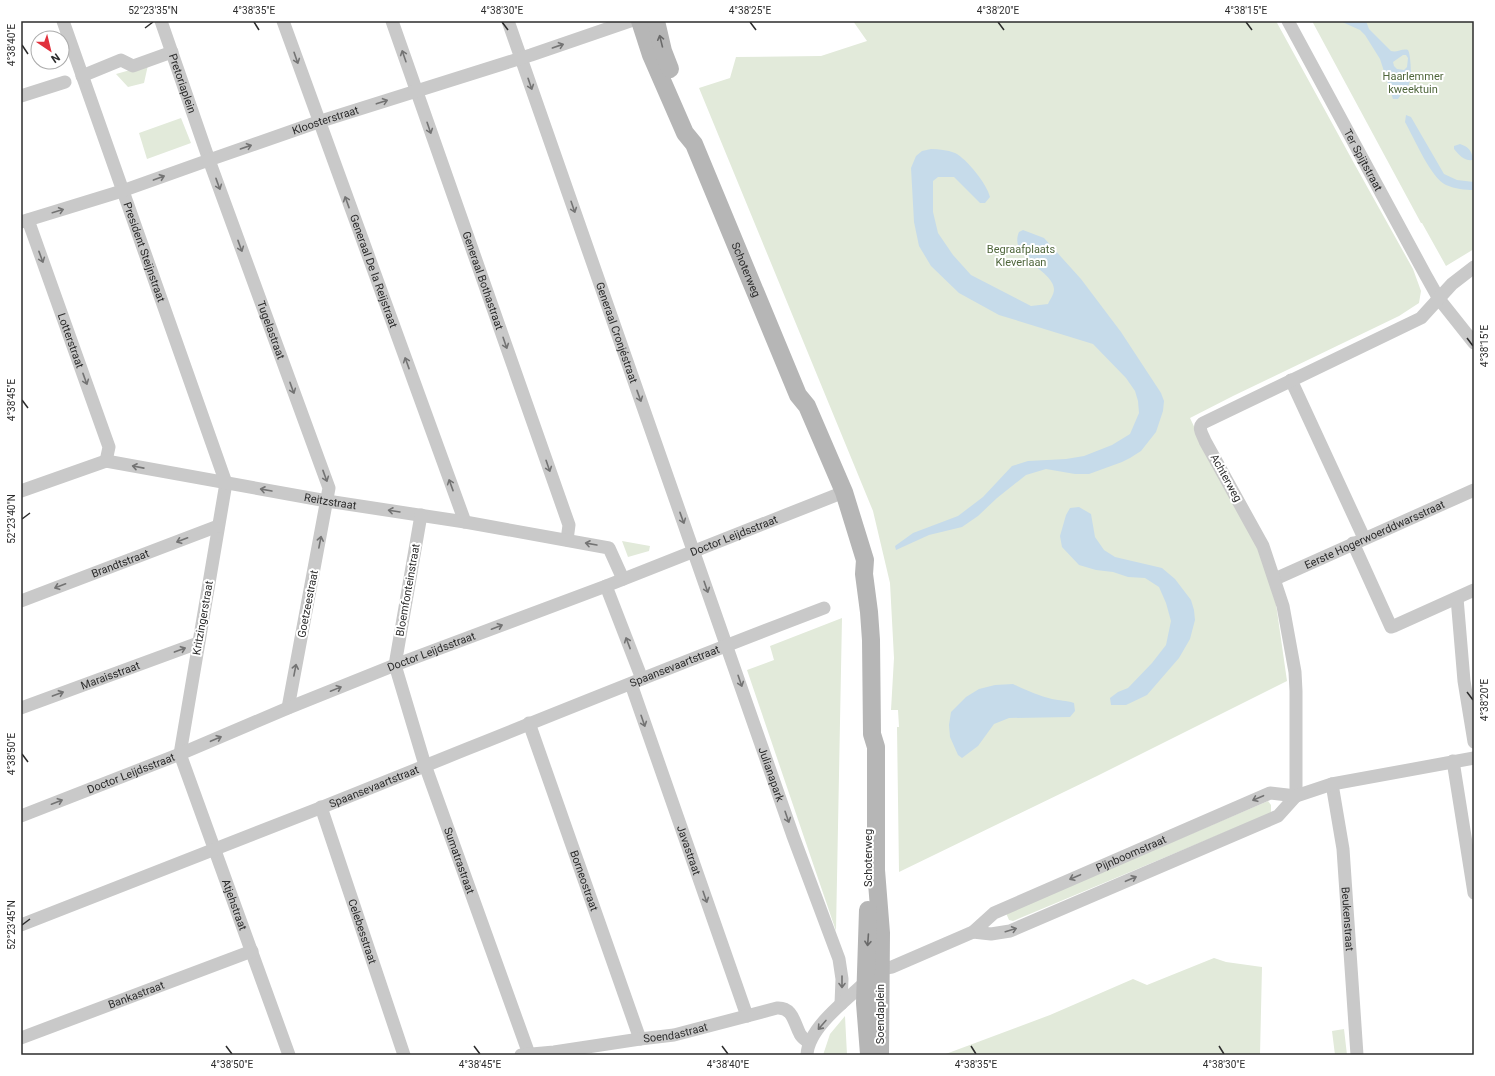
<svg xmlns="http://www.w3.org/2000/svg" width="1495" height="1076" font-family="Roboto,sans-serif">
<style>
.green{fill:#e2eada}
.water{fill:#c6dbea;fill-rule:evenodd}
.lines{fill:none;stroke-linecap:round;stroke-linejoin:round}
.street{stroke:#c9c9c9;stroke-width:13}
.secondary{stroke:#b6b6b6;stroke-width:18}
.oneway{stroke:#6a6a6a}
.oneway2{stroke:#737373}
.ticks{fill:none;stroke:#2c2c2c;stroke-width:1.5}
.labels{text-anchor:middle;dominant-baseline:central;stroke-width:4;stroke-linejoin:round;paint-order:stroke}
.park-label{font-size:11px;fill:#4f663b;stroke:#fff}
.street-label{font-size:11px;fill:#2c2c2c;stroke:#fff}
.neatline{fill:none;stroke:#2c2c2c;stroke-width:1.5}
.ticks-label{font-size:10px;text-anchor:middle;fill:#2c2c2c}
</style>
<rect width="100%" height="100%" fill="#fff"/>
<path class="green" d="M853,21H1276L1355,165L1413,269L1421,291L1419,303L1399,316L1233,396L1190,418L1207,454L1259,548L1275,597L1287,681L1097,776L899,872L897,727H899L898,710H891L894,658L890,583L873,511L699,88L730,78L736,57L821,56L867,41Z
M1312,21H1474V249L1446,266L1422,223H1421Z
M148,65L144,83L128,87L116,74Z
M181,118L191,143L147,159L139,133Z
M622,541L650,546L649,551L628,557Z
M842,618L836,931L747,670L774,660L770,646Z
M1268,801L1271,805V813L1013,921L1009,920L1006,913Z
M1214,958L1226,962L1262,967L1260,1055H943L1050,1015L1133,979L1147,985Z
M845,1016L847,1055H823L830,1034Z
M1344,1029L1347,1055H1335L1332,1031Z"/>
<path class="water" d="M1340,21H1366L1369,29L1391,51C1397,53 1402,48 1408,50C1411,55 1412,79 1409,84C1407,89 1401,94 1398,99H1393L1380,59L1365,35L1360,30ZM1403,55H1406L1408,58L1407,67L1404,70L1397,69L1394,66L1393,62Z
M1406,115L1411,117L1444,174L1457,180L1474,182V190C1465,190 1455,189 1446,185C1431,178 1414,138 1405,122Z
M1460,144C1469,147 1472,151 1473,160C1464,161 1460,156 1454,149V146Z
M931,149C939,149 947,150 955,153C967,159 987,184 990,197L985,203H980L954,177H938L933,181V212L938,233L953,255L971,275L1031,306L1048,304C1050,299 1054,295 1054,289C1053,270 1008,258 1019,232L1023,230L1044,238L1081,279L1121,332L1161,393L1164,401L1163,411L1156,432L1141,451L1130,458L1122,462L1089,474H1075L1046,469L1026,475L997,498L978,516L962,527L929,535L896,550L895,546L913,533L958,516L983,497L1012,466L1028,461L1066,459L1084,456L1112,445L1130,434L1139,413L1138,401L1135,391L1126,378L1093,344L999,315L959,293L931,266L919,246L914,222L911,168L916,156L922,151Z
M1079,507L1091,514L1095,537L1104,550L1115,557L1162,568L1175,579L1191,600L1194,610L1195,620L1190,639L1179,658L1147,695L1126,705H1111L1110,698L1118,692L1128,688L1152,663L1166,645L1171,621L1166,603L1159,587L1145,578L1128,577L1113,572L1096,570L1079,565L1062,547L1060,536L1066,515L1070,508Z
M1013,684C1026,690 1039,696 1052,699C1060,701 1066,700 1074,703L1075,711L1070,717L1009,718L994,724L978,746L962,758L958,755L950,737L949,725L951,712L966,697L979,689L995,685Z"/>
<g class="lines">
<g class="street">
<path id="s1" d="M63,21L226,483L180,754L289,1055"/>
<path id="s2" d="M161,21L209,160L329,488L288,708"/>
<path id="s3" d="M283,21L465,522"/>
<path id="s4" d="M392,21L569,525L567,540"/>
<path id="s5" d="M508,21L793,836L839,959L842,979L841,1004"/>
<path id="s6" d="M1288,21L1425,274L1439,299L1474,343"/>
<path d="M82,76L121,60L133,66L172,52"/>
<path d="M21,96L65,82"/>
<path id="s7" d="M28,220L109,447L106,461"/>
<path id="s8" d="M21,222L122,191L209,160L318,122L531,55L630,21"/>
<path d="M1291,380L1364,538"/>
<path id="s9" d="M21,491L106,461L327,501L465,522L609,548L623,579"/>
<path id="s10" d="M421,515L395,665L425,765L529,1054"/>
<path d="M1353,543L1391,627L1394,626L1474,590"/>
<path id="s11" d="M1275,579L1474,490"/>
<path d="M606,586L642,679"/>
<path d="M1457,598L1464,681L1474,742"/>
<path id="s12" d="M21,601L218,526"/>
<path id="s13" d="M631,684L747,1016"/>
<path id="s14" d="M21,708L198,643"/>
<path id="s15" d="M529,723L640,1039"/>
<path d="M1453,761L1474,893"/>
<path id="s16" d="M1332,784L1343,849L1357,1055"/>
<path d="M1296,796V691L1295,672L1283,606L1263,546L1205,441C1203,435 1197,428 1203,423L1421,318L1452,284L1474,267"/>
<path id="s17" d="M321,807L404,1055"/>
<path id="s18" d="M21,816L180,754L288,708L395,665L606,586L844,492"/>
<path id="s19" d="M21,925C121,885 221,847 320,808C488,741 655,672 824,608"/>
<path d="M973,932L991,934L1010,931L1278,816L1296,796"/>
<path id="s20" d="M880,969L892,967L973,932L994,913L1270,793L1296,796L1332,784L1474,758"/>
<path id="s21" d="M21,1038L252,951"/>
<path id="s22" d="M521,1055L554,1052L640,1039L674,1035L777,1008C793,1007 794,1023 800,1034C802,1038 806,1040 809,1043"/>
<path d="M807,1055C808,1027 850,997 869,979"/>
</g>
<g class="secondary">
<path id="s23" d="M640,21L651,55L685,133L694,144L798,395L807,406L844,492L865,560L864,574L869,612L871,640L872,734L876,747V870L881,933L880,1055"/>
<path d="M656,21L663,51L670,69"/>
<path d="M868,910L865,1003L869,1054"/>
</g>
</g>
<defs><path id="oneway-shaft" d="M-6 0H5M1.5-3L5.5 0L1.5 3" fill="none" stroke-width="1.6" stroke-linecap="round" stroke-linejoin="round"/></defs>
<g class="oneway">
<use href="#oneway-shaft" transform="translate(661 41) rotate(-104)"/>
<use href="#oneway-shaft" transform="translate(868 940) rotate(94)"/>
</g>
<g class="oneway2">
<use href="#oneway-shaft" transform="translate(558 46) rotate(-19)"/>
<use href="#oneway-shaft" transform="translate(404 56) rotate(-109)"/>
<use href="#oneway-shaft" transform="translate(296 58) rotate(71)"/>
<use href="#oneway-shaft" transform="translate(530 84) rotate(71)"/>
<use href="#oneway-shaft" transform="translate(382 102) rotate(-18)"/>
<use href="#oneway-shaft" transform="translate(429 128) rotate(71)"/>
<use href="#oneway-shaft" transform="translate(246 147) rotate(-19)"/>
<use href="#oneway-shaft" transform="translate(159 178) rotate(-20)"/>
<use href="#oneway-shaft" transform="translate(218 184) rotate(70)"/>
<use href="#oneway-shaft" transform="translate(347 202) rotate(-110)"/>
<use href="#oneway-shaft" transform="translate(573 207) rotate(71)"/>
<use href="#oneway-shaft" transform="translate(58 211) rotate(-17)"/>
<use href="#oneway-shaft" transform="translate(240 246) rotate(70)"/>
<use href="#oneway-shaft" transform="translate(41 257) rotate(70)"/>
<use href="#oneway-shaft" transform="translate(505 343) rotate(71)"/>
<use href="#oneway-shaft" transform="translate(407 363) rotate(-110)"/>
<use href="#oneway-shaft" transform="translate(85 379) rotate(70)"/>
<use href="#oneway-shaft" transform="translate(292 388) rotate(70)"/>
<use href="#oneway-shaft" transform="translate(639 396) rotate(70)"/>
<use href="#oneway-shaft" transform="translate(548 466) rotate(71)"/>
<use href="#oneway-shaft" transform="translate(138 467) rotate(-169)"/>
<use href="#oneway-shaft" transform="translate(325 476) rotate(70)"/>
<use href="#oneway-shaft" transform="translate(451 485) rotate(-110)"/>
<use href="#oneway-shaft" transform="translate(266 490) rotate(-170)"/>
<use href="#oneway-shaft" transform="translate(394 511) rotate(-171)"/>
<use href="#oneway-shaft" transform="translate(682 518) rotate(70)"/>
<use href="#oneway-shaft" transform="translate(182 540) rotate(159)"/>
<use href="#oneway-shaft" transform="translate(320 542) rotate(-79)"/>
<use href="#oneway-shaft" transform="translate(591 544) rotate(-170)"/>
<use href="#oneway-shaft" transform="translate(60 586) rotate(159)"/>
<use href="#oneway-shaft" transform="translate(706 587) rotate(71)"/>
<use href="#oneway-shaft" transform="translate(497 627) rotate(-21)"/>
<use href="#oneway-shaft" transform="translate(628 643) rotate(-111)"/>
<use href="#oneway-shaft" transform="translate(180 650) rotate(-20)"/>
<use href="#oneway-shaft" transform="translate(295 670) rotate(-79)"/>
<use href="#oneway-shaft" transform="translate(740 681) rotate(71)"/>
<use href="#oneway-shaft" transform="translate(336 689) rotate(-22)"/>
<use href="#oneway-shaft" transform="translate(58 694) rotate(-20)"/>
<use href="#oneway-shaft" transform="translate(643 721) rotate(71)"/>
<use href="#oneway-shaft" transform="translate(216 739) rotate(-23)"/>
<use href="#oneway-shaft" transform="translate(1258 798) rotate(157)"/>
<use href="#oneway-shaft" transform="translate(57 802) rotate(-21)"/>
<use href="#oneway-shaft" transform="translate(787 817) rotate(71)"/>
<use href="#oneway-shaft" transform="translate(1075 877) rotate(157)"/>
<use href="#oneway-shaft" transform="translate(1131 879) rotate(-23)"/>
<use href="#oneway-shaft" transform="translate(705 897) rotate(71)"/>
<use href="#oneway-shaft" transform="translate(1011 930) rotate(-17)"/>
<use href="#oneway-shaft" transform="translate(842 982) rotate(90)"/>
<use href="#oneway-shaft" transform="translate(822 1025) rotate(131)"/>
</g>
<path class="ticks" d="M254,22L259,30M502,22L508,30M750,22L756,30M998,22L1004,30M1246,22L1252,30M145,28L153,22M22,45L28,54M1467,338L1473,346M22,400L28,408M22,519L30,513M1467,692L1473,700M22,754L28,762M22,925L30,919M226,1046L232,1054M474,1046L480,1054M722,1046L728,1054M971,1046L976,1054M1219,1046L1224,1054"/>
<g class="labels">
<g class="park-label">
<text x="1413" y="76">Haarlemmer<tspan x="1413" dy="13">kweektuin</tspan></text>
<text x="1021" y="249">Begraafplaats<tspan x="1021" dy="13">Kleverlaan</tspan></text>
</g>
<g class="street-label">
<text stroke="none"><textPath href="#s2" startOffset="66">Pretoriaplein</textPath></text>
<text stroke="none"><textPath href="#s8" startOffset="321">Kloosterstraat</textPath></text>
<text stroke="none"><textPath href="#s6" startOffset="158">Ter Spijtstraat</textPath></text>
<text stroke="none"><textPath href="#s1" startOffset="245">President Steijnstraat</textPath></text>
<text stroke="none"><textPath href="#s23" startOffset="271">Schoterweg</textPath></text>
<text stroke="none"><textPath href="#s3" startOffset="266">Generaal De la Reijstraat</textPath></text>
<text stroke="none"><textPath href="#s4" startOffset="275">Generaal Bothastraat</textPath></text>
<text stroke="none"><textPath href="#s2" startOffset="328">Tugelastraat</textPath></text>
<text stroke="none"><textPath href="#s5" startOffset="330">Generaal Cronjéstraat</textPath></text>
<text stroke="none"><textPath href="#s7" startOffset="128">Lotterstraat</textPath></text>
<text transform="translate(1226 478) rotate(61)">Achterweg</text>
<text stroke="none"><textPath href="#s9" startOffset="318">Reitzstraat</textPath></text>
<text stroke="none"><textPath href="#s11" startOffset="109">Eerste Hogerwoerddwarsstraat</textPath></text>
<text stroke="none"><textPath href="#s18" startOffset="766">Doctor Leijdsstraat</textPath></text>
<text stroke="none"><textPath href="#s12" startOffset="106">Brandtstraat</textPath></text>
<text transform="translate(408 590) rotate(-80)">Bloemfonteinstraat</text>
<text transform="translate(308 604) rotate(-79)">Goetzeestraat</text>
<text transform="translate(203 618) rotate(-80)">Kritzingerstraat</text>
<text stroke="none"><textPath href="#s18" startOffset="442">Doctor Leijdsstraat</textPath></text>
<text stroke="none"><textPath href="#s19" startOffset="703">Spaansevaartstraat</textPath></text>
<text stroke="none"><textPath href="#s14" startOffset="95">Maraisstraat</textPath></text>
<text stroke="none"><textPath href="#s18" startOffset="118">Doctor Leijdsstraat</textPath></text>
<text stroke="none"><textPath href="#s5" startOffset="798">Julianapark</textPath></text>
<text stroke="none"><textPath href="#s19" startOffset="379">Spaansevaartstraat</textPath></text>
<text stroke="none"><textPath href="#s13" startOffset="176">Javastraat</textPath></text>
<text stroke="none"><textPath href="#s20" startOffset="278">Pijnboomstraat</textPath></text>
<text transform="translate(868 858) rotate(-90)">Schoterweg</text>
<text stroke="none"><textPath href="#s10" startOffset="358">Sumatrastraat</textPath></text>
<text stroke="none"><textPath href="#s15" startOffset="167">Borneostraat</textPath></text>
<text stroke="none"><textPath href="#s1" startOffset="925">Atjehstraat</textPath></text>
<text stroke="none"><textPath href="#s16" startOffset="136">Beukenstraat</textPath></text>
<text stroke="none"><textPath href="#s17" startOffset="131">Celebesstraat</textPath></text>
<text stroke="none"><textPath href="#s21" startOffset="123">Bankastraat</textPath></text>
<text transform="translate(880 1014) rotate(-90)">Soendaplein</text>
<text stroke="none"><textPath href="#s22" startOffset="156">Soendastraat</textPath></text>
</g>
</g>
<rect width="1495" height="1076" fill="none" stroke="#ffffff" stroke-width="44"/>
<g transform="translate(50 50) rotate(145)"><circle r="19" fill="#ffffff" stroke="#ababab"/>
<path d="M0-3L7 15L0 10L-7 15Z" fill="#e1313c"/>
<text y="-6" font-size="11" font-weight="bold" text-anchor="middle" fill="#2c2c2c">N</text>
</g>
<rect x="22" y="22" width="1451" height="1032" class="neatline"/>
<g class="ticks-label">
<text x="153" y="14">52°23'35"N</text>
<text x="254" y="14">4°38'35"E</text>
<text x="502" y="14">4°38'30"E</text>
<text x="750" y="14">4°38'25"E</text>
<text x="998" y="14">4°38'20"E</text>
<text x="1246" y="14">4°38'15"E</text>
<text transform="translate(11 45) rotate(-90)" y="4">4°38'40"E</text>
<text transform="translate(1484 346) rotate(-90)" y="4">4°38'15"E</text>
<text transform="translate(11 400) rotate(-90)" y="4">4°38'45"E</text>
<text transform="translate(11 519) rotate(-90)" y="4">52°23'40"N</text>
<text transform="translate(1484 700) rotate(-90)" y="4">4°38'20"E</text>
<text transform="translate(11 754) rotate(-90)" y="4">4°38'50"E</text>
<text transform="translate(11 925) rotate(-90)" y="4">52°23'45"N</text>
<text x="232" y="1068">4°38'50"E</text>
<text x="480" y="1068">4°38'45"E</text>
<text x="728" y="1068">4°38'40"E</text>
<text x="976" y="1068">4°38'35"E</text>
<text x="1224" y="1068">4°38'30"E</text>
</g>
</svg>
